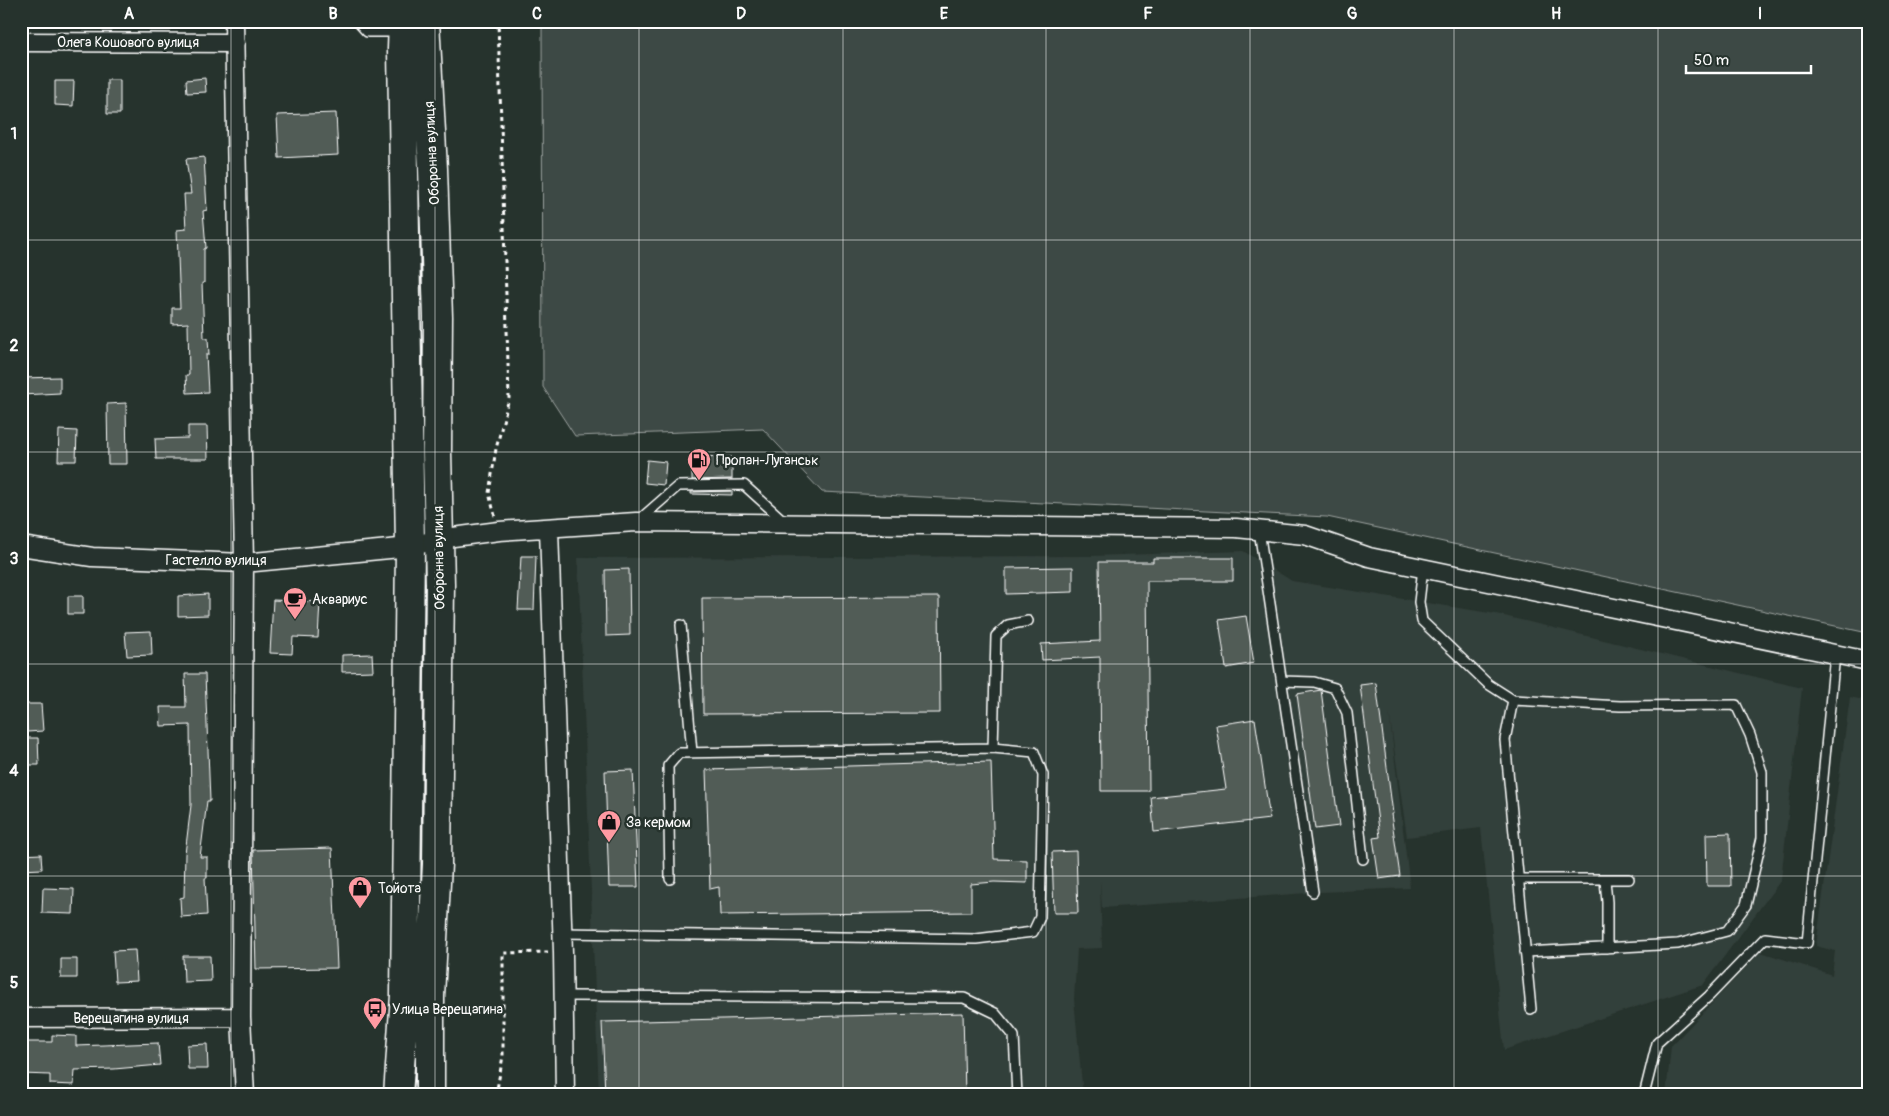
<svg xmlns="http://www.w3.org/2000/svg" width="1889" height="1116" font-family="Pangolin,sans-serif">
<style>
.built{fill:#333f3a}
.green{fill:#3e4944;stroke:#9ea4a2}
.building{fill:#515c57;stroke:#fff}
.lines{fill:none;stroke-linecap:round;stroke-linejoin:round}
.lane-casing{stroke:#fff;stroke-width:12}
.street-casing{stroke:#fff;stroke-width:21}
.primary-casing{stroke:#fff;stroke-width:31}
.path{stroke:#fff;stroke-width:3;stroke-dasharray:4 4;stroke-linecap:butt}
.lane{stroke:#26332d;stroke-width:9}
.street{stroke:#26332d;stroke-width:18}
.primary{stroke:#26332d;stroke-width:28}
.grid{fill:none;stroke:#fff;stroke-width:1;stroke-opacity:0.55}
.labels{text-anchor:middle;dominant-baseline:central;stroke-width:5;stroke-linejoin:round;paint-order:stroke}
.street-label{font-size:14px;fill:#fff;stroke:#26332d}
.poi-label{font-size:14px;fill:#fff;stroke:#26332d;text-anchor:start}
.neatline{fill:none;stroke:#fff;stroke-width:2}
.grid-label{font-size:16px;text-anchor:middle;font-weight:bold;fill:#fff}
</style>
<rect width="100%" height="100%" fill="#26332d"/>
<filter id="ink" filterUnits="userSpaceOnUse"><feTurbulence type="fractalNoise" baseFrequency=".02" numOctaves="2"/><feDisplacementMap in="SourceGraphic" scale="10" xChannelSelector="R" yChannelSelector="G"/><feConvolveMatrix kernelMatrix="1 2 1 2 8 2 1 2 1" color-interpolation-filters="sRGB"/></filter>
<g filter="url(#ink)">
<path class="built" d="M1243,551L1292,581L1496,614L1802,688L1781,880L1703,985L1504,1050L1481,828L1407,837L1389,712L1410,888L1321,892L1102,908L1100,881L1102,948L1077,949L1074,999L1083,1095H599L578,558L1090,556Z
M1850,697L1868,701V1095H1666L1671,1046L1761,952L1832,975L1835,951L1816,946Z"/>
<path class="green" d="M542,21H1868V633L1327,517L822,492L763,429L575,436L543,387Z"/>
<path class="building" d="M205,78L206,92L187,93L186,80Z
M107,80H120V114H107Z
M55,81H74L73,106L55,105Z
M336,113L338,155L279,158L277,115Z
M204,157L207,210L203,211L206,248L204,249V283H202L204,338H208L209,355H206L208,392L187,393L186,375H189L188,323L172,324V308H180L177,230L186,229L184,194H191L186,159Z
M60,377V393L21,395V378Z
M126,403L127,464H108L107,404Z
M188,426H207L208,459H156L155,439L188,438Z
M59,430L77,431L76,461H58Z
M692,456L732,457V479L692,480Z
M647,460L666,462L664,485L645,483Z
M732,491V495L691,494V492Z
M521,556H536L534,610H518Z
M1153,558H1233V581H1147L1149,791H1101L1100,657L1042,660L1041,644L1100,641L1099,562H1153Z
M1073,567V592L1006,594V568Z
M629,569L630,635L606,636L605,570Z
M208,594V615L178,616V596Z
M68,596H83V614H68Z
M939,597L940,713L703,714L702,598Z
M273,600L320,602L318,638L293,637L292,654L270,653Z
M1246,616L1254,663L1226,668L1219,620Z
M151,631L152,655L127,656L125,632Z
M372,654L373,671L342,672V655Z
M185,674H205L210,801H207L200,857H207V878H205L207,915L181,917L180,898L184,897L185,854L191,805L190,725L161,726L160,707H186Z
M1376,683L1393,814H1391L1400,876L1379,879L1373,838L1380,837L1360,685Z
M1321,690L1339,826L1315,829L1297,694Z
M26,704H41L43,731L27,732Z
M1255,719L1270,819L1154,832L1151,797L1226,789L1216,725Z
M23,738H38L39,765H23Z
M991,762L994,859L1027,860V883L994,882L971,884V912L720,915L719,887L710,889L706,770Z
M633,770L638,887H609L605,771Z
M1730,833L1731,886H1707L1706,834Z
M332,848L337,968L256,969L253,850Z
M1076,851L1078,913H1054L1052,852Z
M41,854L42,869L21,870V855Z
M43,888L74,889L73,914L42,913Z
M135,950L137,981L115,982L113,951Z
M183,956H210L211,981L184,982Z
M61,959H77V978H61Z
M963,1013L965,1095H605L602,1022Z
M52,1035L76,1036V1046L158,1043L160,1065L114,1069L75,1070L74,1085L50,1084V1075L21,1074V1042H52Z
M207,1044L208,1069H188L187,1045Z"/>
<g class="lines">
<g class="lane-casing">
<path id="lane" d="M357,21L367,32H400
M638,521L678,486L744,485L785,522
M1259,530L1313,892
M1423,568L1419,602L1422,621L1488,684L1513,700L1620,706L1736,705L1750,735L1762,772V838L1746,905L1727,931L1678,944L1525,952
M681,625L692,753
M1282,681L1314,682L1335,688L1347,713L1363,859
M1513,700L1505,740L1531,1009
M993,748L996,636L1008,625L1028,621
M1518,879H1629
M1605,880L1607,902V948
M562,933L976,939L1033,932L1040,917L1043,775L1034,752L993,748L679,753L668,766L670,879
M563,996L964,998L995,1013L1014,1036L1017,1095
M1644,1095L1657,1043L1709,996L1765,938L1807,943L1835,654"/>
</g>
<g class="street-casing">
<path id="street" d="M234,21L244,563L241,1017L245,1095
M21,42L235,43
M549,529L563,952L565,1095
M21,546L92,557L244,563L410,547L438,539L499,531L636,522L1236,528L1305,535L1369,557L1868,661
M21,1018L241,1017"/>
</g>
<g class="primary-casing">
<path id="primary" d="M425,21L433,169L438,317L437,452L440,584L437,864L430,996V1095
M398,1095L405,995L410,547L402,49L403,21"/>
</g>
<path class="path" d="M495,516L489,493L496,449L509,398L498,21
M496,1095L503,1056V953L548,952"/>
<use href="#lane" class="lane"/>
<use href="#street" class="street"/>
<use href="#primary" class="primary"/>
</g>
</g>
<path class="grid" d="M231,21V1095M435,21V1095M639,21V1095M843,21V1095M1046,21V1095M1250,21V1095M1454,21V1095M1658,21V1095M21,240H1868M21,452H1868M21,664H1868M21,876H1868"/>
<defs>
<g id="fuel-pin" transform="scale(1.25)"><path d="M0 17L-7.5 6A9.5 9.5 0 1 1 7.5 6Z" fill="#ff9aa2" stroke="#26332d"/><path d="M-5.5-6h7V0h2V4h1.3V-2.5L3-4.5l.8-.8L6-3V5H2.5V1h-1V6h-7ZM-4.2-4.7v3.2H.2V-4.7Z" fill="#111"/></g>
<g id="cafe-pin" transform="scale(1.25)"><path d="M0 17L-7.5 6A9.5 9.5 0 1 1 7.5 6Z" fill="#ff9aa2" stroke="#26332d"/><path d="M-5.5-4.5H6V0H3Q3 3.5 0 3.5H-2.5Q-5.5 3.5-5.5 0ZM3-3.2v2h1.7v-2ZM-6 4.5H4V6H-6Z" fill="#111"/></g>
<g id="shop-pin" transform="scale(1.25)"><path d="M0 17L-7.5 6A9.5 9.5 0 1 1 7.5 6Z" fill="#ff9aa2" stroke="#26332d"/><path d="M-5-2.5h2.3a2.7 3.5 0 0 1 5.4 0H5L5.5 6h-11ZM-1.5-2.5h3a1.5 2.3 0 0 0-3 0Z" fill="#111"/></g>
<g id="bus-pin" transform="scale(1.25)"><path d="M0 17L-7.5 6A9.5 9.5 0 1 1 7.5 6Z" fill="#ff9aa2" stroke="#26332d"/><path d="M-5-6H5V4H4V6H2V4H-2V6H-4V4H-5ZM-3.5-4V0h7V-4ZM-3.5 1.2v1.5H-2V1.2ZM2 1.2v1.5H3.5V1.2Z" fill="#111"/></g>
</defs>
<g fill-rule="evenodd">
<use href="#fuel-pin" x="699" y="460"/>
<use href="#cafe-pin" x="295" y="599"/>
<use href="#shop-pin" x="609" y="822"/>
<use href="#shop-pin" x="360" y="888"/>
<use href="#bus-pin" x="375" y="1009"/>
</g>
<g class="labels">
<g class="street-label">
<text x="128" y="42">Олега Кошового вулиця</text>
<text transform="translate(432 153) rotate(-93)">Оборонна вулиця</text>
<text transform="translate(439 558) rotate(-91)">Оборонна вулиця</text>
<text x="216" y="560">Гастелло вулиця</text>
<text x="131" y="1018">Верещагина вулиця</text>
</g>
<g class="poi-label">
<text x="716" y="460">Пропан-Луганськ</text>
<text x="312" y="599">Аквариус</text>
<text x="626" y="822">За кермом</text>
<text x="378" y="888">Тойота</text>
<text x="392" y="1009">Улица Верещагина</text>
</g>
</g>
<rect width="1889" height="1116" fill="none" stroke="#26332d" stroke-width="55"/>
<path d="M1686 65v8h125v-8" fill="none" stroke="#ffffff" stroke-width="2.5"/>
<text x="1694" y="65" font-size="15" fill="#ffffff" stroke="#26332d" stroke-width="4" paint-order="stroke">50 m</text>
<rect x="28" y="28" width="1834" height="1060" class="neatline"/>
<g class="grid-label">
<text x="129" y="19">A</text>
<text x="333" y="19">B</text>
<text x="537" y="19">C</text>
<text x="741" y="19">D</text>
<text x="944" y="19">E</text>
<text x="1148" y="19">F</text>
<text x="1352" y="19">G</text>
<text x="1556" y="19">H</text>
<text x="1760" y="19">I</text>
<text x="14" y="139">1</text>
<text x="14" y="351">2</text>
<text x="14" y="564">3</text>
<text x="14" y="776">4</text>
<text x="14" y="988">5</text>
</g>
</svg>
